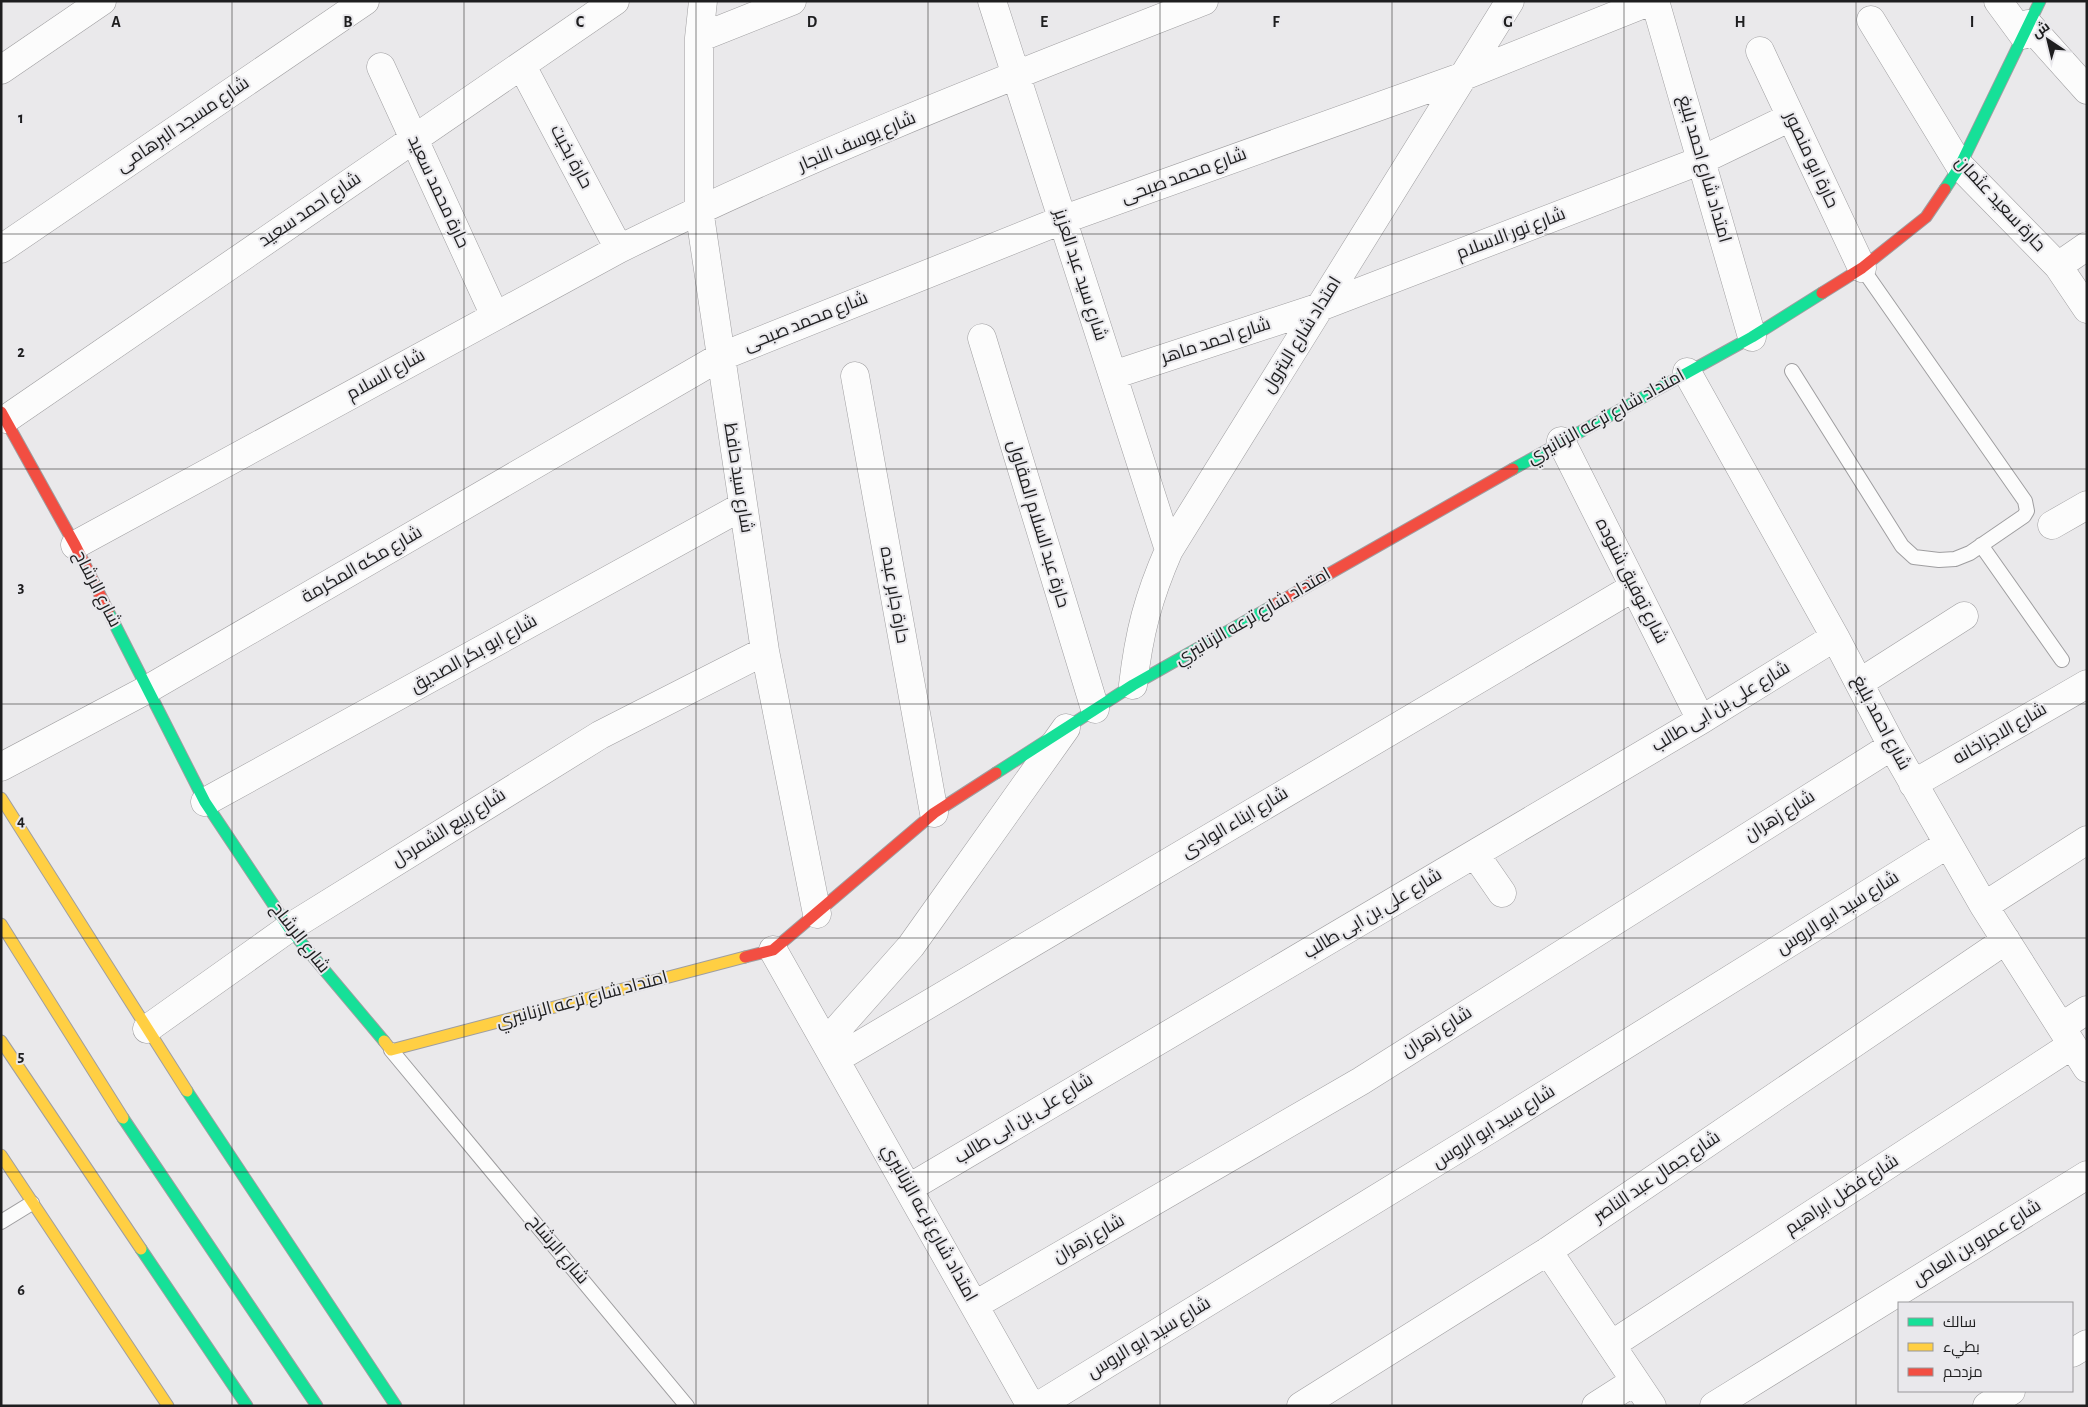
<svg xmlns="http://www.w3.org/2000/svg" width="2088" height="1407" font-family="'Alegreya Sans',Cairo,sans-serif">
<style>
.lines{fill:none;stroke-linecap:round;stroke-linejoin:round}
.lane-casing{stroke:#9f9ea0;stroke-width:16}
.street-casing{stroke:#9f9ea0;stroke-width:29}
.fast-casing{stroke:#9f9ea0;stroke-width:13}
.slow-casing{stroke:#9f9ea0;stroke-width:13}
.jam-casing{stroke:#9f9ea0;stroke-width:13}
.lane{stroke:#fcfcfc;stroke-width:14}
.street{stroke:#fcfcfc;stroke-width:28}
.fast{stroke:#16e098;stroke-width:11}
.slow{stroke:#ffcf43;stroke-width:11}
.jam{stroke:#f24e42;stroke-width:11}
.grid{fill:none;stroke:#1e1e1f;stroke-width:1;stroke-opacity:0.55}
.labels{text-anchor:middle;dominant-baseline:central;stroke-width:4;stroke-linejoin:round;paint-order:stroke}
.street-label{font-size:18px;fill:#1e1e1f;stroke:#e9e8ec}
.grid-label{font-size:16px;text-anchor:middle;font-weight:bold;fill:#1e1e1f;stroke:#e9e8ec;stroke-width:4;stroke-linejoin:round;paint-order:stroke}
</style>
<rect width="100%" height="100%" fill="#eae9eb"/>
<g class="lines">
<g class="lane-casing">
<path id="lane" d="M1792,371L1902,546L1914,557L1939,560L1955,559L1970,553L2024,516L2027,511L2025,501L1862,268
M1981,545L2062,660
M391,1050L687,1406
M1,1222L32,1203"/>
</g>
<g class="street-casing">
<path id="street" d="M703,1L699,38V209L765,651L817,914
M992,1L1169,550
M1655,1L1752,337
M1998,1L2023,35
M1871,20L1960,166L2058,266L2087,309
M2028,24L2087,90
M699,38L792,1
M1760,51L1862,268
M522,66L619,249
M381,67L495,316
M1,70L102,1
M1,249L365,1
M2058,266L2087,246
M982,338L1095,709
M1687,372L1835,637L1892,746L1984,906L2087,1068
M1113,375L1320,307L1702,160L1791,117
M855,376L934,813
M6,419L615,1
M1561,441L1701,720
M2052,525L2087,505
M75,545L619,249C808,155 1007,78 1204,1
M1859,683L1964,616
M1133,685C1139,633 1148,598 1169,550L1510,1
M1,767L148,689L720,357L1062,220L1464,76L1651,1
M1913,784L2087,684
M205,802L743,506
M1475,854L1502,893
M1984,906L2087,840
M773,950L1031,1406
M2061,1027L2087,1010
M147,1029L289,928L600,735L765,651
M826,1042L911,946L1066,728
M836,1059L1634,587
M909,1188L1701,720L1835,637
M1548,1251L1652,1406
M975,1305L1361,1081L1892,746
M1611,1345L2072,1045
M2072,1353L2087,1344
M1038,1406L1490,1129L1948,844
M1301,1406L1548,1251L2006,940
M1596,1406L1635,1381
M1714,1406L2087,1175
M1987,1406L2011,1391"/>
</g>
<g class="fast-casing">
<path id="fast" d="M1945,189L1960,166L2040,1
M1513,469L1752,337L1822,293
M108,611L205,802L289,928L384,1041
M996,773L1133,685L1276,604
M187,1091L396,1406
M123,1118L317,1406
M141,1249L247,1406"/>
</g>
<g class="slow-casing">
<path id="slow" d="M1,798L187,1091
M1,924L123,1118
M1,1041L141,1249
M384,1041L391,1050L745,957
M1,1155L168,1406"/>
</g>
<g class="jam-casing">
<path id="jam" d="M1822,293L1862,268L1926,217L1945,189
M1,412L75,545L108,611
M1276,604L1513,469
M745,957L773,950L934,813L996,773"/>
</g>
<use href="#lane" class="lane"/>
<use href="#street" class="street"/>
<use href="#fast" class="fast"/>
<use href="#slow" class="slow"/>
<use href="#jam" class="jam"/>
</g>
<path class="grid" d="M232,1V1406M464,1V1406M696,1V1406M928,1V1406M1160,1V1406M1392,1V1406M1624,1V1406M1856,1V1406M1,234H2087M1,469H2087M1,704H2087M1,938H2087M1,1172H2087"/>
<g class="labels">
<g class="street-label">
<text transform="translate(183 125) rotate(-34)">شارع مسجد البرهامى</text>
<text transform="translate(857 142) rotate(-23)">شارع يوسف النجار</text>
<text transform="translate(571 157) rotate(62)">حارة بخيت</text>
<text transform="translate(1811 160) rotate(65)">حارة ابو منصور</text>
<text transform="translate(1704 169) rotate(74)">امتداد شارع احمد بليغ</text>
<text transform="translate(1184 176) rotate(-20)">شارع محمد صبحى</text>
<text transform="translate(438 192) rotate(65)">حارة محمد سعيد</text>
<text transform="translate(2000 204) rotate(47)">حارة سعيد عثمان</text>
<text transform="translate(310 210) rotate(-34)">شارع احمد سعيد</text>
<text transform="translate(1511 234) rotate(-21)">شارع نور الاسلام</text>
<text transform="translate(1080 275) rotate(72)">شارع سيد عبد العزيز</text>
<text transform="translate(806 322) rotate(-22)">شارع محمد صبحى</text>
<text transform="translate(1302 335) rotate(-58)">امتداد شارع البترول</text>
<text transform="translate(1216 341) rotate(-18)">شارع احمد ماهر</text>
<text transform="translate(386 375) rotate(-29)">شارع السلام</text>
<text transform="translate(1606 417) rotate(-29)">امتداد شارع ترعه الزنانيري</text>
<text transform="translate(738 478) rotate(81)">شارع سيد حافظ</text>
<text transform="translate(1038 524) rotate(73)">حارة عبد السلام المقاول</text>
<text transform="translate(362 565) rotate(-30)">شارع مكه المكرمة</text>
<text transform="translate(1631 581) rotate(63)">شارع توفيق شنوده</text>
<text transform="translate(97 589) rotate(63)">شارع الرشاح</text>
<text transform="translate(894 595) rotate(80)">حارة جابر عبده</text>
<text transform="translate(1253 617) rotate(-30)">امتداد شارع ترعه الزنانيري</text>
<text transform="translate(474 654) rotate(-29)">شارع ابو بكر الصديق</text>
<text transform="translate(1721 707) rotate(-31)">شارع على بن ابى طالب</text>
<text transform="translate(1881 723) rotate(62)">شارع احمد بليغ</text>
<text transform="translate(2000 734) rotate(-30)">شارع الاجزاخانه</text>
<text transform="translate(1780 816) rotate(-32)">شارع زهران</text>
<text transform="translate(1235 823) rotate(-31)">شارع ابناء الوادى</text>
<text transform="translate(449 828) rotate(-32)">شارع ربيع الشمردل</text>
<text transform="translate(1838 913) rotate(-32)">شارع سيد ابو الروس</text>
<text transform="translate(1373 914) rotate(-31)">شارع على بن ابى طالب</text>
<text transform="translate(300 938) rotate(52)">شارع الرشاح</text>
<text transform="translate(582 1000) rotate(-15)">امتداد شارع ترعه الزنانيري</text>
<text transform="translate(1437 1032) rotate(-32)">شارع زهران</text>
<text transform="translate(1024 1119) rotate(-31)">شارع على بن ابى طالب</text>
<text transform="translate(1494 1127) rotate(-32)">شارع سيد ابو الروس</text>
<text transform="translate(1657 1177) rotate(-34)">شارع جمال عبد الناصر</text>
<text transform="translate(1842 1195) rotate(-33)">شارع فضل ابراهيم</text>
<text transform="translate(929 1223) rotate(61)">امتداد شارع ترعه الزنانيري</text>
<text transform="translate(1089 1239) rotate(-30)">شارع زهران</text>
<text transform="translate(1977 1243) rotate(-32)">شارع عمرو بن العاص</text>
<text transform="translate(558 1250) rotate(50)">شارع الرشاح</text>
<text transform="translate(1149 1338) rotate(-31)">شارع سيد ابو الروس</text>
</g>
</g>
<g class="grid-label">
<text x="116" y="27">A</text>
<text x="348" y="27">B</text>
<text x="580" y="27">C</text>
<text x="812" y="27">D</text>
<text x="1044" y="27">E</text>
<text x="1276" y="27">F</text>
<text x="1508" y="27">G</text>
<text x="1740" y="27">H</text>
<text x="1972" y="27">I</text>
<text x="21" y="123">1</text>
<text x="21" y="357">2</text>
<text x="21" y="592">3</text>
<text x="21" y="826">4</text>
<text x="21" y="1061">5</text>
<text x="21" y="1295">6</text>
</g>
<rect width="2088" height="1407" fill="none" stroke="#1e1e1f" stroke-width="5"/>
<rect x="1898" y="1302" width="175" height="90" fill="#e9e8ec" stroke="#98979a"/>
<rect x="1908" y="1318" width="25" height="8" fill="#16e098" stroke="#98979a"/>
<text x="1943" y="1327" font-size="15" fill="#1e1e1f">سالك</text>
<rect x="1908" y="1343" width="25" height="8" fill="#ffcf43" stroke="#98979a"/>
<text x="1943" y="1352" font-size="15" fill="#1e1e1f">بطيء</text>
<rect x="1908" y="1368" width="25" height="8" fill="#f24e42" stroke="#98979a"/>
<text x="1943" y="1377" font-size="15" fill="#1e1e1f">مزدحم</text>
<g transform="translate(2048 40) rotate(325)" stroke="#e9e8ec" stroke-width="4" paint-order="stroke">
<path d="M0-4L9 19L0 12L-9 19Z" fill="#1e1e1f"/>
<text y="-8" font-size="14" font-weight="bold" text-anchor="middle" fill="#1e1e1f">ش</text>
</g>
</svg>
